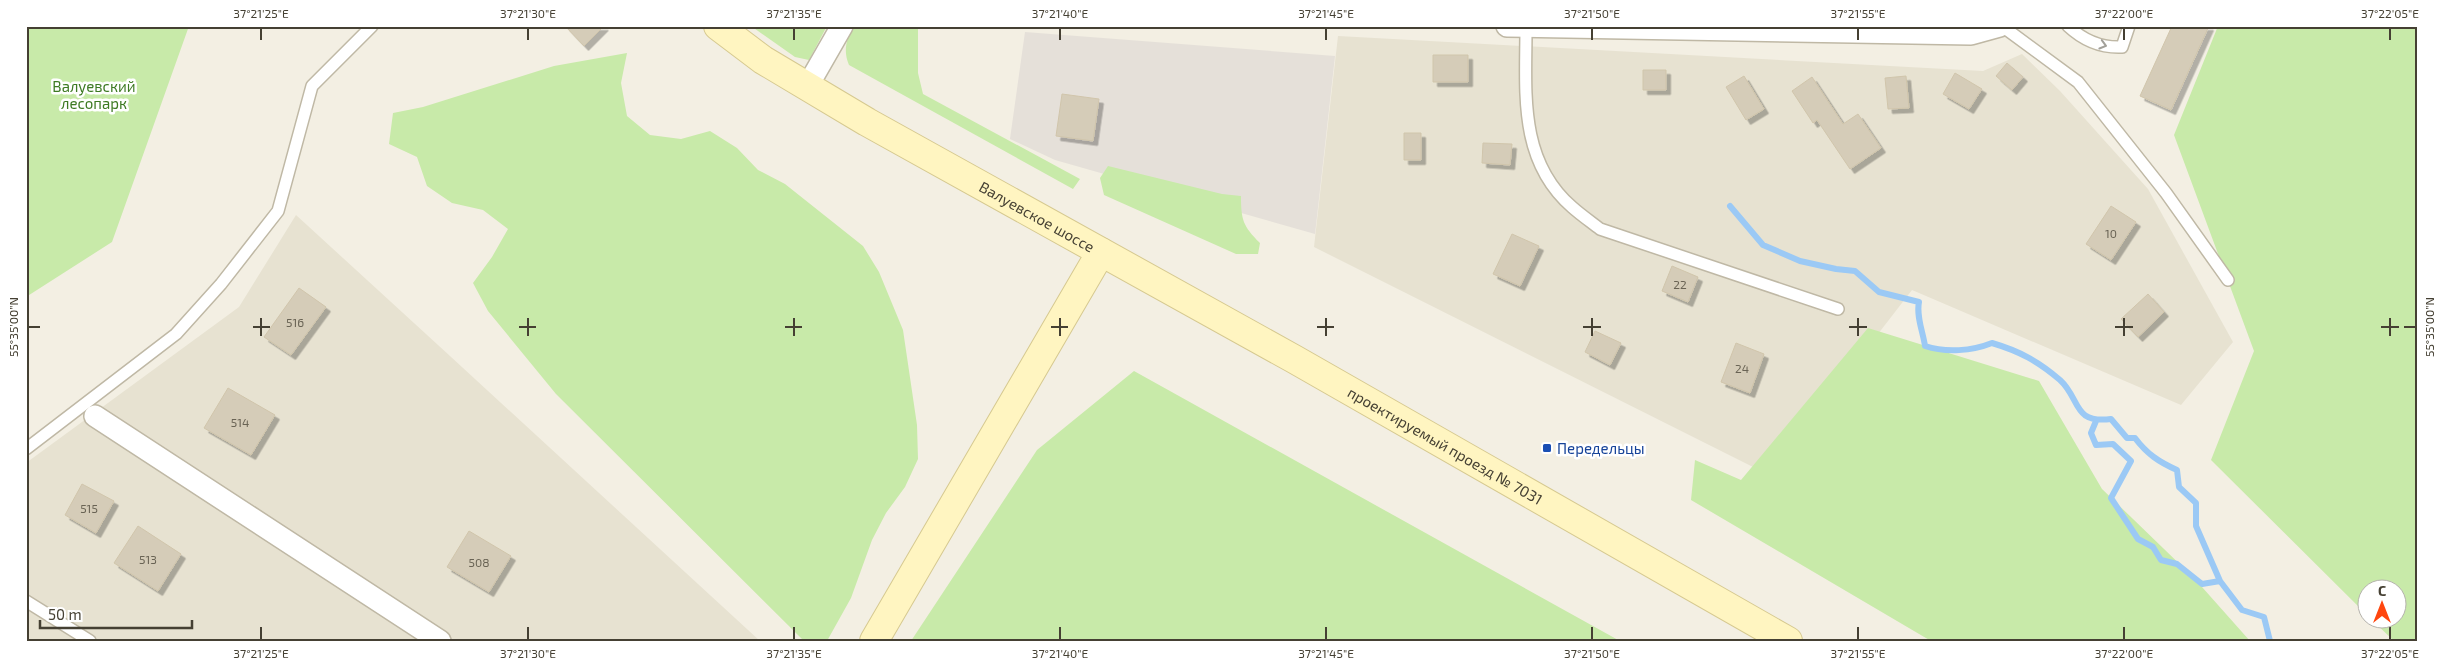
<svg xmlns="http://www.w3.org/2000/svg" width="2444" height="667" font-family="'Exo 2',sans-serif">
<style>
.residential{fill:#e7e2d1}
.industrial{fill:#e5e0d9}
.green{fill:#c8eaa9}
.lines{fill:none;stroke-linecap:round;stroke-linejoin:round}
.stream{stroke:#9bc9f5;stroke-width:6}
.building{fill:#d5ccb8;stroke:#d0c5ab;filter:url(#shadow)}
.lane-casing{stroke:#bfb8a5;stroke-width:14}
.street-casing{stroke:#bfb8a5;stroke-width:24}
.secondary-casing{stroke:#d6c990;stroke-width:30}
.lane{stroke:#fff;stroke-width:11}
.street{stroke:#fff;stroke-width:21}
.secondary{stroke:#fff5c1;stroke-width:28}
.oneway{stroke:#a2a099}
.ticks{fill:none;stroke:#454033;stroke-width:2}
.transit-dot{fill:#1a4fb4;stroke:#fff;stroke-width:2}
.labels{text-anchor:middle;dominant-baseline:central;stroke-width:5;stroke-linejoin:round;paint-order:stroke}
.number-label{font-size:12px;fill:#696354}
.park-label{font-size:15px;fill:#3d7a23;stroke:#fff}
.street-label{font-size:15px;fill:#454033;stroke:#fff}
.transit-label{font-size:15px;fill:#164399;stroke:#fff;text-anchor:start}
.neatline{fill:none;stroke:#454033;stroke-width:2}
.ticks-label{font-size:12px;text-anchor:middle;fill:#454033}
</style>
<defs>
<filter id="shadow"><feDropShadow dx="4.5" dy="4.5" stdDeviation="0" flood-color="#0004"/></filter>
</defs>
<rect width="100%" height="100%" fill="#f3efe3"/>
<path class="residential" d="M1338,36L1983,71L2022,54L2060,91L2148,189L2233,342L2181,405L1912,290L1769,475L1314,247Z
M296,215L450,356L760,641H26V463L239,307Z"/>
<path class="industrial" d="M1025,32L1335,56L1315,234L1055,160L1010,139Z"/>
<path class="green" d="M26,26H189L112,242L26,297Z
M751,26H827L809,60L795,57Z
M854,26H918V73L923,94L1080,179L1073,189L849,65C843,51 846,39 854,26Z
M2218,26H2418V641H2394L2372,620H2396V590H2366V614L2211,460L2254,351L2174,135Z
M627,53L621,83L627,116L650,135L681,139L710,131L737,148L758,170L785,184L863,246L879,272L903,330L917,425L918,459L905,487L886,513L872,540L851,598L827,641H804L556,394L488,311L473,283L492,257L508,229L483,210L452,203L427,186L417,157L389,144L393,113L423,107L554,66Z
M1108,166L1222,194L1241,196C1241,220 1243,226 1260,243L1258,254H1236L1104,195L1100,178Z
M1868,328L2039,381L2102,489L2194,578L2250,641H1931L1691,500L1695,460L1741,480Z
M1134,371L1620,641H911L1037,450Z"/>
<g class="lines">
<path class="stream" d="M1730,206L1763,245L1800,261L1836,269L1855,271L1879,292L1919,302C1916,316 1923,332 1925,346C1946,353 1972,351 1992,343C2019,351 2038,361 2060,380C2081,399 2072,424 2111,419L2127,438H2135C2147,454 2159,462 2177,470L2179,487L2196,503V526L2220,581L2242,610L2264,617L2270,641
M2096,421L2091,433L2096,445L2113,444L2131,461L2111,498L2138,539L2153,547L2161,560L2177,564L2202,584L2220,581"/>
</g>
<path class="building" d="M565,26H604L584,46Z
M2172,26H2209L2171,110L2140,96Z
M1433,55H1468V82H1433Z
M2007,63L2023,77L2012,90L1996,76Z
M1643,70H1666V90H1643Z
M1955,73L1982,89L1969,109L1943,94Z
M1744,76L1764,109L1746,120L1726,87Z
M1906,76L1909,108L1888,109L1885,78Z
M1812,77L1843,124L1858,114L1881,148L1850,169L1817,120L1813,123L1792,91Z
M1062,94L1099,99L1093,141L1056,136Z
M1404,133H1421V160H1404Z
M1483,143L1512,144L1510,165L1482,163Z
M2111,206L2136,222L2111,260L2086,244Z
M1512,234L1539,246L1520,286L1493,274Z
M1672,266L1698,277L1688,302L1662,291Z
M299,288L326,307L291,355L264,337Z
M2148,294L2164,312L2138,337L2121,319Z
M1595,331L1621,343L1610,365L1585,352Z
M1736,343L1764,354L1750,393L1721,382Z
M228,388L275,415L251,455L204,428Z
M82,484L114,501L96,533L65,515Z
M138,526L181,554L158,591L114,563Z
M469,531L511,556L489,592L447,567Z"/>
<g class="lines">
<g class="lane-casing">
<path id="lane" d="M2002,26L2078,82L2166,193L2228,280
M2068,26C2083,40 2102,48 2122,47L2129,26
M1526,28C1526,92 1518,160 1572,207C1581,215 1591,222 1600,229L1838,309
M26,449L176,334L221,284L278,211L312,86L372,26
M26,601L90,641"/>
</g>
<g class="street-casing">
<path id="street" d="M1507,26L1971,34L2000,26
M807,87L842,26
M95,416L440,641"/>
</g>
<g class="secondary-casing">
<g id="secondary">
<path id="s1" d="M718,26L763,60L867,122L1294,359L1788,641"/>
<path d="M874,641L1101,252"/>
</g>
</g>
<use href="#lane" class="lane"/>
<use href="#street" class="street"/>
<use href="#secondary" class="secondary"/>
</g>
<defs><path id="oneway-chevron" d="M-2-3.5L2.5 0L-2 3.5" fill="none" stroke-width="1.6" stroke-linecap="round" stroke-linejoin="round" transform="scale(1.25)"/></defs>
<use class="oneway" href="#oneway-chevron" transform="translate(2103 45) rotate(16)"/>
<path class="ticks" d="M261,28V40M528,28V40M794,28V40M1060,28V40M1326,28V40M1592,28V40M1858,28V40M2124,28V40M2390,28V40M261,318V336M528,318V336M794,318V336M1060,318V336M1326,318V336M1592,318V336M1858,318V336M2124,318V336M2390,318V336M28,327H40M253,327H270M519,327H536M785,327H802M1051,327H1068M1317,327H1334M1583,327H1601M1849,327H1867M2115,327H2133M2381,327H2399M2404,327H2416M261,627V640M528,627V640M794,627V640M1060,627V640M1326,627V640M1592,627V640M1858,627V640M2124,627V640M2390,627V640"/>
<rect class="transit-dot" x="1542" y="443" width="10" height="10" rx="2.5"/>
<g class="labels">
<g class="number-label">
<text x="2111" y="233">10</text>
<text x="1680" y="284">22</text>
<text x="295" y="322">516</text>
<text x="1742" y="368">24</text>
<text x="240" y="422">514</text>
<text x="89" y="508">515</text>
<text x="148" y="559">513</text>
<text x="479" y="562">508</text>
</g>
<g class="park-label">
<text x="94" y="86">Валуевский<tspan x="94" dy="17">лесопарк</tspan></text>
</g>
<g class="street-label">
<text stroke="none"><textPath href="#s1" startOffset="372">Валуевское шоссе</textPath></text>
<text stroke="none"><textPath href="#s1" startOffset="840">проектируемый проезд № 7031</textPath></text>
</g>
<g class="transit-label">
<text x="1557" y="448">Передельцы</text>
</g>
</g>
<rect width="2444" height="667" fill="none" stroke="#ffffff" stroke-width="55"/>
<g transform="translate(2382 604)"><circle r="24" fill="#ffffff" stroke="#b5b3ad"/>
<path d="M0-4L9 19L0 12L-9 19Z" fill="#ff460e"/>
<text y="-8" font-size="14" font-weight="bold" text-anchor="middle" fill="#454033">С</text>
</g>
<path d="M40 620v8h152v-8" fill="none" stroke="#454033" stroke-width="2.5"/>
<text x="48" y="620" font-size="15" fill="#454033" stroke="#ffffff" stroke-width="4" paint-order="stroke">50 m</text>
<rect x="28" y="28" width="2388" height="612" class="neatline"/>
<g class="ticks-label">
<text x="261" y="18">37°21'25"E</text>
<text x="528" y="18">37°21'30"E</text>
<text x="794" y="18">37°21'35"E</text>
<text x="1060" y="18">37°21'40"E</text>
<text x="1326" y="18">37°21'45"E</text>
<text x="1592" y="18">37°21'50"E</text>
<text x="1858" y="18">37°21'55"E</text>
<text x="2124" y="18">37°22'00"E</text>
<text x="2390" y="18">37°22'05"E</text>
<text transform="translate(14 327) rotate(-90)" y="4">55°35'00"N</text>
<text transform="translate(2430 327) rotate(-90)" y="4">55°35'00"N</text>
<text x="261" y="658">37°21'25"E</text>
<text x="528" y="658">37°21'30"E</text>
<text x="794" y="658">37°21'35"E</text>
<text x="1060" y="658">37°21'40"E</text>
<text x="1326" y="658">37°21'45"E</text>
<text x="1592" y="658">37°21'50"E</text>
<text x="1858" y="658">37°21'55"E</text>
<text x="2124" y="658">37°22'00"E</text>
<text x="2390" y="658">37°22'05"E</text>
</g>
</svg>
